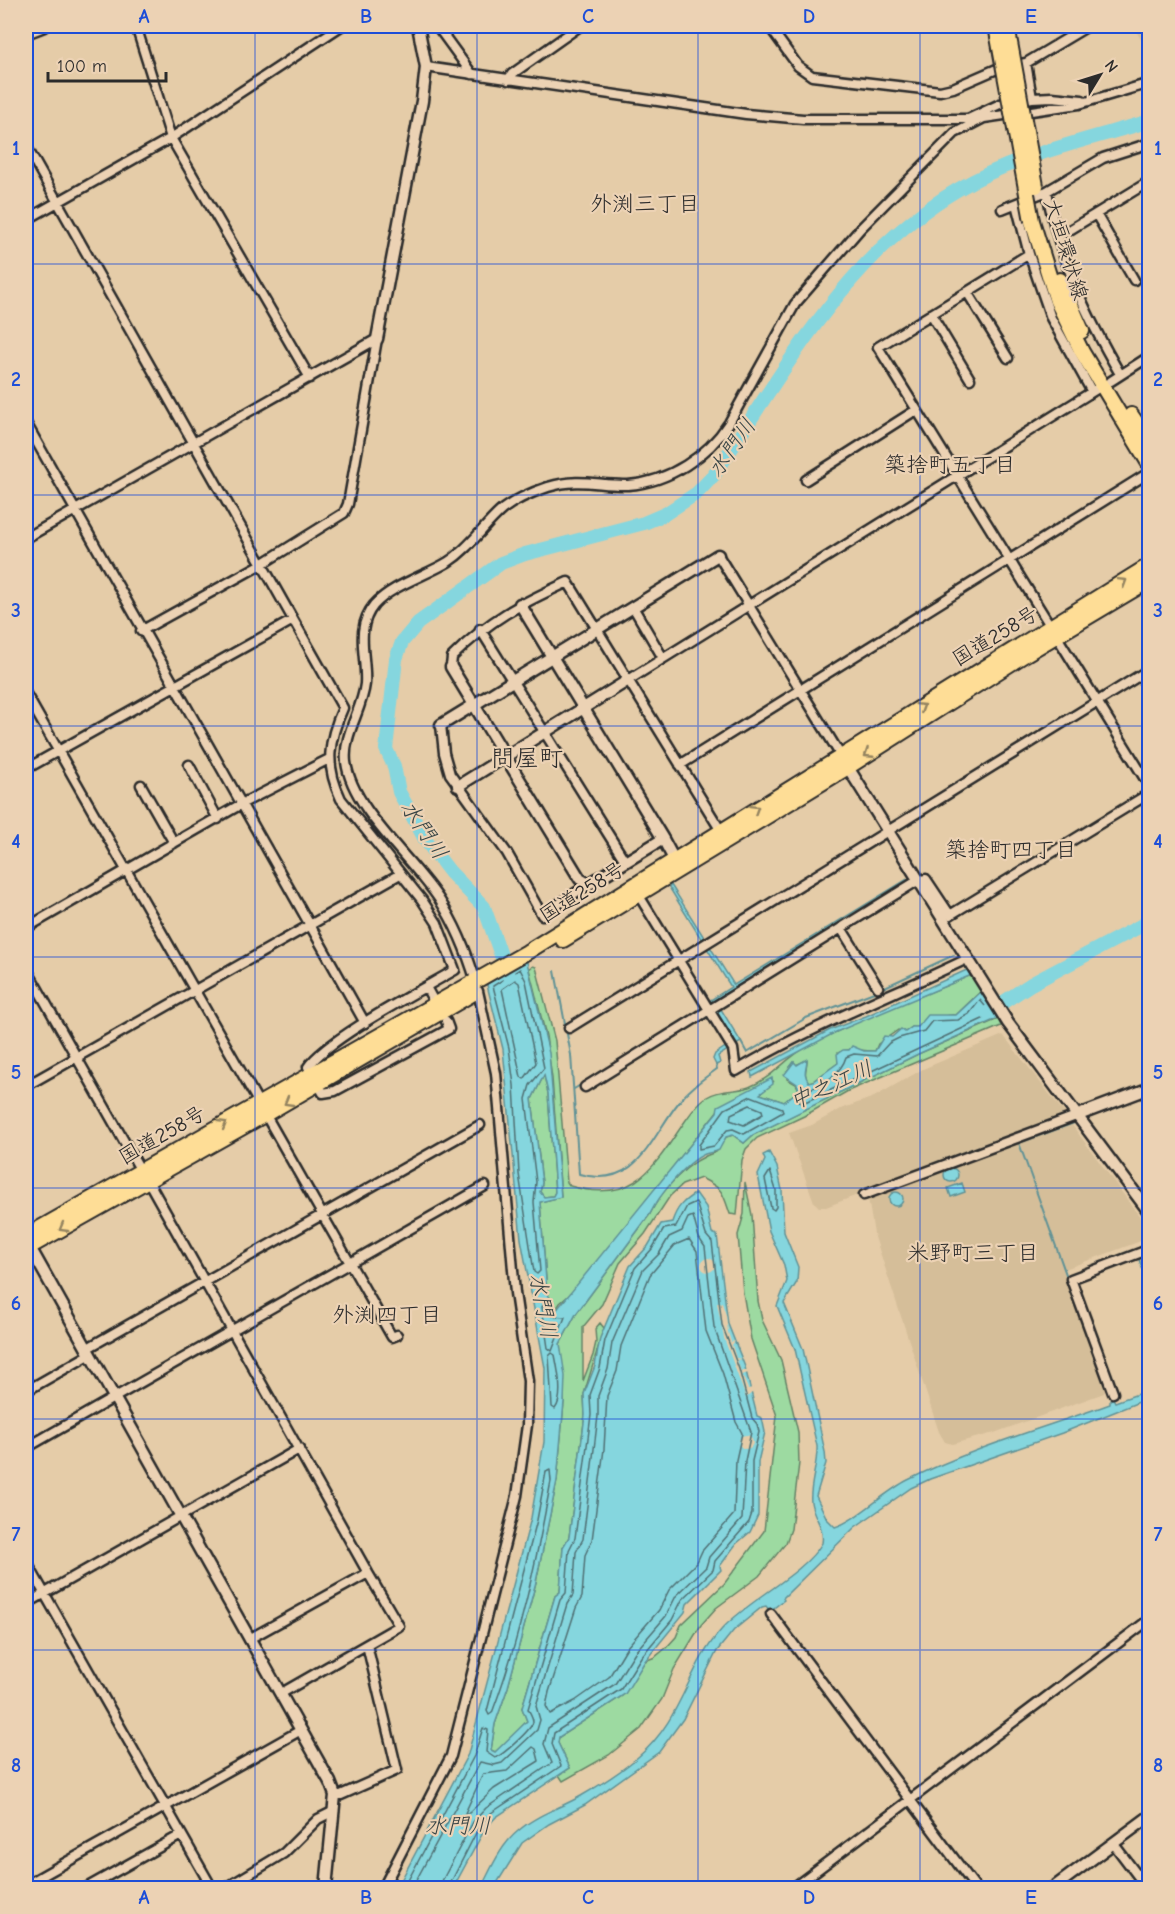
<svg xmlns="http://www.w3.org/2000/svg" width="1175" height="1914" font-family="'Comic Neue','Klee One',sans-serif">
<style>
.built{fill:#d5be99}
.green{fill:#9ddaa1;stroke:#648266;stroke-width:1.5}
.water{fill:#85d6de;stroke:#619296;stroke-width:1.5;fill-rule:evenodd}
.pier{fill:#e5cca8}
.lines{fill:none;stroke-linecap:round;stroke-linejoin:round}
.shore{stroke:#4f6f73;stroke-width:1.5}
.stream{stroke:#619296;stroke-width:2}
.river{stroke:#85d6de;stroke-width:14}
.minor-casing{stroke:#2b2b2b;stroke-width:13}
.tertiary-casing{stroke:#2b2b2b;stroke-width:15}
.primary-casing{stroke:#2b2b2b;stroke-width:18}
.trunk-casing{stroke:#2b2b2b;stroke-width:18}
.minor{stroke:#ecd2b4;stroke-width:8}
.tertiary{stroke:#ecd2b4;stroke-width:10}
.primary{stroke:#fedd96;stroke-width:14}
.trunk{stroke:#fedd96;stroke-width:14}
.primary-bridge-casing{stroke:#2b2b2b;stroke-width:18;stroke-linecap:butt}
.primary-bridge{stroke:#fedd96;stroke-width:14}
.oneway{stroke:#948460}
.grid{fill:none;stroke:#1d4ed8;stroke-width:1.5;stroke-opacity:0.55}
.labels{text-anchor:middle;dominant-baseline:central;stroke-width:4.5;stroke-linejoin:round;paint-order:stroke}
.street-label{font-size:21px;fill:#2b2b2b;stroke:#ecd2b4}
.neighbourhood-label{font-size:22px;fill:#2b2b2b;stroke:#ecd2b4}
.water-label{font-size:22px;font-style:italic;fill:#384546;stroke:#ecd2b4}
.quarter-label{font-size:24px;fill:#2b2b2b;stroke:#ecd2b4}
.neatline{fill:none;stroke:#1d4ed8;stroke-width:2}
.grid-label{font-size:20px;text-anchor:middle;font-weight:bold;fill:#1d4ed8}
</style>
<rect width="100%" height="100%" fill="#e5cca8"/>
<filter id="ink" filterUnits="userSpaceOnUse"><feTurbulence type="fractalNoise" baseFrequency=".0167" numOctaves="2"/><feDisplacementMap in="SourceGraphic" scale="12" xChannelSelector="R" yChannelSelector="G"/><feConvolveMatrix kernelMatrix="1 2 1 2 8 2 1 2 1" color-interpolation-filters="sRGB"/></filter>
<g filter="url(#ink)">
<path class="built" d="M1133,26H1149V53Z
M1003,1035L1066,1115L826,1207H819L814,1202L789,1133L812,1125L841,1109L874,1097L923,1069Z
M1072,1125L1149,1229V1238L1065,1269L1106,1388L1104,1393L994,1433L952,1444L945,1442L939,1432L874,1234L868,1198Z"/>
<path class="green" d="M533,966L536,967L555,1041L567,1182L570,1186C629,1203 649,1175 679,1130C687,1119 694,1106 705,1098C718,1089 735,1092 749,1087C773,1078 785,1058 808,1046C860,1018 917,999 971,975L981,991L956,1015C939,1013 928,1029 912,1027L905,1032L898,1030L878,1044L875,1051C862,1052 851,1046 838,1053V1063L813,1081L808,1082C803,1073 807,1069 807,1060L796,1065L794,1062L787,1071V1079L796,1084L799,1090L784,1102L760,1094L774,1081L718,1110L574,1291L560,1303L554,1313L547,1293L540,1202L561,1197L552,1078L546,1036L529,969Z
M998,1019L1001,1026L848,1091L804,1116L757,1138L746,1149L742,1160L737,1215L730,1214C722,1190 723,1189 701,1178L682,1185L670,1196L645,1234L620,1263L602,1304L583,1327V1381L593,1355L596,1342L595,1329L600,1323L604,1328L584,1394L585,1415L569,1537L563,1547L560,1592L555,1596L522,1708L527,1721L505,1745L495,1752L491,1750L495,1724L508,1687L536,1582L557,1481L564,1402L560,1344L576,1314L650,1214C662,1189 689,1160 716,1152L726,1137L733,1135L744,1143L753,1135L918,1054Z
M544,1075L548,1093L555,1192L553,1196L544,1197L540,1192L542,1183L532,1099Z
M745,1182L752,1215L758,1301L762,1320L781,1360L798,1432L799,1463L791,1529L786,1543L759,1576L716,1608L701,1625L674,1669L662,1699L641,1729L609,1755L563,1781L559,1775L570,1768L558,1743L559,1737L622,1696L645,1661L655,1657L666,1648L676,1637L681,1625L724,1584L764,1531L777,1416L751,1339L743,1293L738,1235L744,1214Z"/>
<path class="water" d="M909,878L908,882L716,1001L741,1042L718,1056L720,1063L716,1065L713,1059L715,1054L733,1042L709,1001L731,987L669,887L671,885L734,985Z
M526,958L549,1053L561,1197L540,1202L547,1293L555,1306V1312L717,1112L718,1106L772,1078L773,1084L760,1094L784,1102L799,1090L797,1084L784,1075L794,1062L797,1065L807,1059C807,1068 802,1073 809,1082L813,1081L838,1063L837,1054L843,1050H849L852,1046L864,1051H875L884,1036L892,1037L901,1029L905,1032L912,1027H918L928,1015H956L983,990L1001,1017L918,1054L753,1135L744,1143L733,1135L726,1137L719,1150C714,1153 710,1152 705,1154C686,1162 658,1197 650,1214L576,1314L560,1344L565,1376L564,1402L557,1481L536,1582L508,1687L495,1724L491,1750L495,1752L527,1721L522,1708L555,1596L560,1592L563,1547L569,1537L585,1415L584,1394L595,1366L600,1338L630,1266L648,1246L661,1224L672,1222C677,1207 683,1201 696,1193L706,1207L712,1233L717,1235L728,1324L745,1367L757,1416L762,1418L765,1432L758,1462V1515L750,1532L736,1544L720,1566L721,1570L687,1604L685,1612L645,1661L625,1694L559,1737L558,1743L570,1768L496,1817L485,1829L453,1888H397L468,1754L531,1518L544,1442L545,1368L521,1239L503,1049L486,981ZM544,1075L548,1093L555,1192L553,1196L544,1197L540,1192L542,1183L532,1099Z
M971,968L974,974L836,1032L752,1077L751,1072L830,1030L866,1016Z
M769,1152L777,1167L782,1190L784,1232L798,1267L797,1282L784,1303L803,1349L825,1452L826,1463L816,1496L827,1519L835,1527C857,1520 884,1492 908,1480C972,1448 1043,1428 1110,1404V1400L1113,1398L1115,1402L1149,1390V1398L1062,1433L930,1479L911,1488L855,1527L783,1598L784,1600L770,1611L766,1606L762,1607L734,1630L717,1651L683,1719L659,1752L585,1805L549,1824L522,1843L494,1888H481C491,1869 500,1846 518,1831C536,1815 560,1808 581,1796C600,1785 621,1772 638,1757C683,1719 686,1669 722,1629C747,1601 805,1573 822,1543C825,1527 813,1517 811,1502C809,1486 818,1465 817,1446L795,1349L777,1306L787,1281L784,1265L769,1231L758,1175L765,1160L763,1155Z
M944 1175a7 7 0 1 1 14 0a7 7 0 1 1-14 0Z
M962,1183L965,1192L951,1197L948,1188Z
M889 1199a7 7 0 1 1 14 0a7 7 0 1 1-14 0Z"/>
<path class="pier" d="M701 1265a7 7 0 1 1 14 0a7 7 0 1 1-14 0Z
M717,1303H722L726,1315L728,1332L731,1342L735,1341L732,1345L736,1358L742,1359L737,1360L741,1371L747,1370L748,1373L742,1375L748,1389L752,1388L753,1392L746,1398L724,1338Z
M739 1442a7 7 0 1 1 14 0a7 7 0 1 1-14 0Z"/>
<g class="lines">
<path class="shore" d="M520,969L526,981L544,1068L530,1085L526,1099L536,1182L534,1202L540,1271L537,1274L534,1272L519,1174L514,1085L509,1048L493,986Z
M515,980L519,983L536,1063L524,1079L521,1077L502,989Z
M980,1000L990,1012L989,1016L803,1103L799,1102L806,1089C823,1088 842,1071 846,1057L854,1054L877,1056L889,1043L899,1038L924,1031L932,1021L958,1020L969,1014Z
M751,1096L782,1108L783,1112L744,1134L733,1129L727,1130L714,1146L699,1149V1145L725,1109Z
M750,1105L762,1110L763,1114L744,1125L730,1120L731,1114Z
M770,1171L776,1190V1207L774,1210L771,1208L765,1179Z
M689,1239L697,1251L706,1331L723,1374L736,1422L742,1433L736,1460L734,1514L702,1551L697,1562L669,1590L659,1610L627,1647L609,1677L575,1701L550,1714L546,1706L549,1692L576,1608L582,1597L585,1555L592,1540L604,1449L607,1396L617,1371L621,1346L650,1275L675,1245Z
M544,1304L548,1306L552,1316L565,1317L552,1351L548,1348L542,1307Z
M552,1353L555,1355C558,1370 564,1398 555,1409L552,1407L549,1356Z
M550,1470L551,1481C537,1558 520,1639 492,1713L489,1715L487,1711L537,1520L546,1472Z
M533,1747L536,1749L539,1761L494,1789L469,1813H465L483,1774L507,1771Z
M404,1888L474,1756L483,1728L488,1730L486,1752L495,1758C503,1755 531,1730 533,1722C533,1717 530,1713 528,1709L560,1600L566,1593L569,1550L575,1538L591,1415L590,1395L600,1368L605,1340L635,1268L652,1249L664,1229L676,1227L687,1206L696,1202L706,1235L712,1242L722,1325L739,1369L752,1418L757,1424L759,1432L752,1461V1513L749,1522L715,1561L713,1570L682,1600L672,1620L641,1657L621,1689L554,1733L552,1744L561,1766L491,1813L479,1827L448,1888
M412,1888L480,1762L494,1765L502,1763L537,1730L540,1720L536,1706L567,1604L573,1595L576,1552L583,1539L598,1416V1396L608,1369L612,1343L643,1270L659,1254L669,1237L682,1231L688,1218L693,1216L699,1238L705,1247L714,1327L751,1432L745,1461L742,1519L709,1557L706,1567L676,1596L666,1616L635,1652L615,1684L548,1728L544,1744L552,1763L486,1808L473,1822L442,1881L441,1888"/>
<path class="stream" d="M555,971L571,1055L579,1174C638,1190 650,1138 679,1102C690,1088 703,1079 717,1069L716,1065
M566,1025L638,980
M741,1042L747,1053L806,1018L874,992L954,955
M574,1089L642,1047
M1139,1259L1150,1289
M1068,1275L1150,1244
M1068,1280L1019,1143L1074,1123"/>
<path class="river" d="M508,975L484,907L450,872L426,841L399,792L394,766L386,749L396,659L402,642L418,623L501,563L525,554L644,523L665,514L697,493L714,475C784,372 846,255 957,190C1013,156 1087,140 1150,121
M987,1013L1031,984L1150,921"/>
<g class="minor-casing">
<path id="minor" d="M136,26L171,138L310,378
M437,26L472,74
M769,26L798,66L812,76L940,91L953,88L999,68L1026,63L1088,26
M1026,63L1032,98L1052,97L1082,100
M426,67L746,114L803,119H968L1000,104L1032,98
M508,80L512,74L580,26
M26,146L343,708C328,741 325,766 341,799L422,900L437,923L455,970C421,990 328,1038 308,1067L312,1074
M1047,191C1058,257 1087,317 1120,374
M1016,204L1029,254L1051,318L1092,392
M1002,209L1047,191L1103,158L1150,143
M1096,214L1134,280
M26,220L171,138L341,26
M1058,237L1150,181
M1029,254L878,347L1051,627
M967,292L1008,358
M931,314L970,379
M1111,381L1150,356
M26,423L310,925L26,1086
M806,480L916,410
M26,538L377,339
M718,555L841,756
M633,607L663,658
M480,629L625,861
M141,631L262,564L344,513L348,504L377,339
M1056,635L1150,787
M451,667L452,657C490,619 520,604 568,582L721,831
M627,681L1103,385
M26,694L392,1337L397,1335
M441,725L444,753L450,774L507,853L542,915L589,884
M189,765L218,819
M680,765L1150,472
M26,769L293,620
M141,785L174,843
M638,894L733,1049L736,1071C809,1027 890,996 967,959
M26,928L243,803L329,759
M841,928L878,987
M26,968L141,1171
M476,982C467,952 456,925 439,899C413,859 352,809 346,762C343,734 362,711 365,684C367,657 354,629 374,605C392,585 425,576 448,562C470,548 484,525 503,509C516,499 533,492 548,487C581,477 598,486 628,485C669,482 708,456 729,423L795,304L860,229L955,133L984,118L1079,104L1150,83
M426,987L432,998
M365,1023L310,925L400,874
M569,1028L1150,669
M318,1084L323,1093L335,1091L449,1029L446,1021
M585,1087L917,881L926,879L950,915L1150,793
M147,1179L368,1573
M864,1195L1076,1116
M86,1349L480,1125
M26,1391L89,1355
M1113,1393L1071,1279L1150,1249
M26,1448L485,1186
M26,1561L212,1888
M26,1604L299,1449
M771,1614L976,1888
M249,1639L368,1573L399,1626L280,1694
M335,1795H341L397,1770L367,1645
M1113,1843L1147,1888
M26,1885L301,1730
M86,1888L181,1835
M226,1888L284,1853L318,1819L334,1811
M383,1888L451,1756L517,1496L527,1425L528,1381L515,1293L496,1073L478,991
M793,1888L1150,1619"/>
</g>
<g class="tertiary-casing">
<path id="tertiary" d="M26,33L44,26
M377,339L422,101L426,67L418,26
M451,667L580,879L589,884L663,839L520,604
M441,725L718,555
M844,761L1008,1023L1150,1213
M458,786L627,681
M663,839L677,865
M1076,1116L1150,1088
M27,1242L330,1782L335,1795L326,1888
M1053,1888L1150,1816"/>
</g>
<g class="primary-casing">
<path id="primary" d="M1032,221L1057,301L1082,352L1150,465
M1060,280L1082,331
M1131,415L1150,443"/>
</g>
<g class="trunk-casing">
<path id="trunk" d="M563,940L848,767L1024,655L1150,580
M26,1236L527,952L1150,565
M26,1249L266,1114L472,994"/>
</g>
<use href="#minor" class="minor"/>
<use href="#tertiary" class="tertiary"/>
<use href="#primary" class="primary"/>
<use href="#trunk" class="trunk"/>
<g class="primary-bridge-casing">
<path id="primary-bridge" d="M996,26L1032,221
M1007,26L1036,186"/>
</g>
<use href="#primary-bridge" class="primary-bridge"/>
</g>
<defs><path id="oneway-chevron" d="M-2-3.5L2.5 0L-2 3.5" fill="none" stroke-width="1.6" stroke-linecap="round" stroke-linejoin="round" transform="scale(1.5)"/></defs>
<g class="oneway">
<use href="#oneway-chevron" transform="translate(1123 582) rotate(-32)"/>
<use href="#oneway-chevron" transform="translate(921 707) rotate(-32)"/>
<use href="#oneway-chevron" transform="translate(868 754) rotate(147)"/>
<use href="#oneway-chevron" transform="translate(755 809) rotate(-32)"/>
<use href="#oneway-chevron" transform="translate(288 1102) rotate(150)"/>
<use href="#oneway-chevron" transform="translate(223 1124) rotate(-30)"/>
<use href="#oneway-chevron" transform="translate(63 1228) rotate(150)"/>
</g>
</g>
<path class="grid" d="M255,26V1888M477,26V1888M698,26V1888M920,26V1888M26,264H1150M26,495H1150M26,726H1150M26,957H1150M26,1188H1150M26,1419H1150M26,1650H1150"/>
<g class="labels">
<g class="street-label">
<text transform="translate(1066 249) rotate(73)">大垣環状線</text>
<text transform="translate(995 636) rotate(-31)">国道258号</text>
<text transform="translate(582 892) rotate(-32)">国道258号</text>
<text transform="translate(162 1135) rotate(-30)">国道258号</text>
</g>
<g class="neighbourhood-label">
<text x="645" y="204">外渕三丁目</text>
<text x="950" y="465">築捨町五丁目</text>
<text x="1011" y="850">築捨町四丁目</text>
<text x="973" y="1253">米野町三丁目</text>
<text x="387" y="1315">外渕四丁目</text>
</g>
<g class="water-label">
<text transform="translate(732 448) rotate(-55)">水門川</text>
<text transform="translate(424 830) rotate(56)">水門川</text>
<text transform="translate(831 1085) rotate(-24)">中之江川</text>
<text transform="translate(543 1306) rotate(79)">水門川</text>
<text x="458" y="1826">水門川</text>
</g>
<g class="quarter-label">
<text x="527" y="758">問屋町</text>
</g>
</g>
<rect width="1175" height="1914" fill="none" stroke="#ecd2b4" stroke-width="66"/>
<g transform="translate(1100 75) rotate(52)" stroke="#ecd2b4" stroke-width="4.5" paint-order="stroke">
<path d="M0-4.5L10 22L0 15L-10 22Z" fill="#2b2b2b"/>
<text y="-9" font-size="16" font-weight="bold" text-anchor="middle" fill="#2b2b2b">N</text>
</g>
<path d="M48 72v9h118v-9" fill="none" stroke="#2b2b2b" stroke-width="3"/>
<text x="57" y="72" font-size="18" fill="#2b2b2b" stroke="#ecd2b4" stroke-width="4.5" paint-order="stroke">100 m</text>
<rect x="33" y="33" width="1109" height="1848" class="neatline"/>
<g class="grid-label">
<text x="144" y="23">A</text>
<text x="366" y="23">B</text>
<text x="588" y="23">C</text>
<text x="809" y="23">D</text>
<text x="1031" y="23">E</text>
<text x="16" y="155">1</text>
<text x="1158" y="155">1</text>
<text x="16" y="386">2</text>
<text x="1158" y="386">2</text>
<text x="16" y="617">3</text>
<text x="1158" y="617">3</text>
<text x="16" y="848">4</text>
<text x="1158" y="848">4</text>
<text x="16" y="1079">5</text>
<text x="1158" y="1079">5</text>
<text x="16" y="1310">6</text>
<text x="1158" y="1310">6</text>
<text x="16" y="1541">7</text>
<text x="1158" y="1541">7</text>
<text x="16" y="1772">8</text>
<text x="1158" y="1772">8</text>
<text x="144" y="1904">A</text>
<text x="366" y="1904">B</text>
<text x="588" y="1904">C</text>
<text x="809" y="1904">D</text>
<text x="1031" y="1904">E</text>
</g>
</svg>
